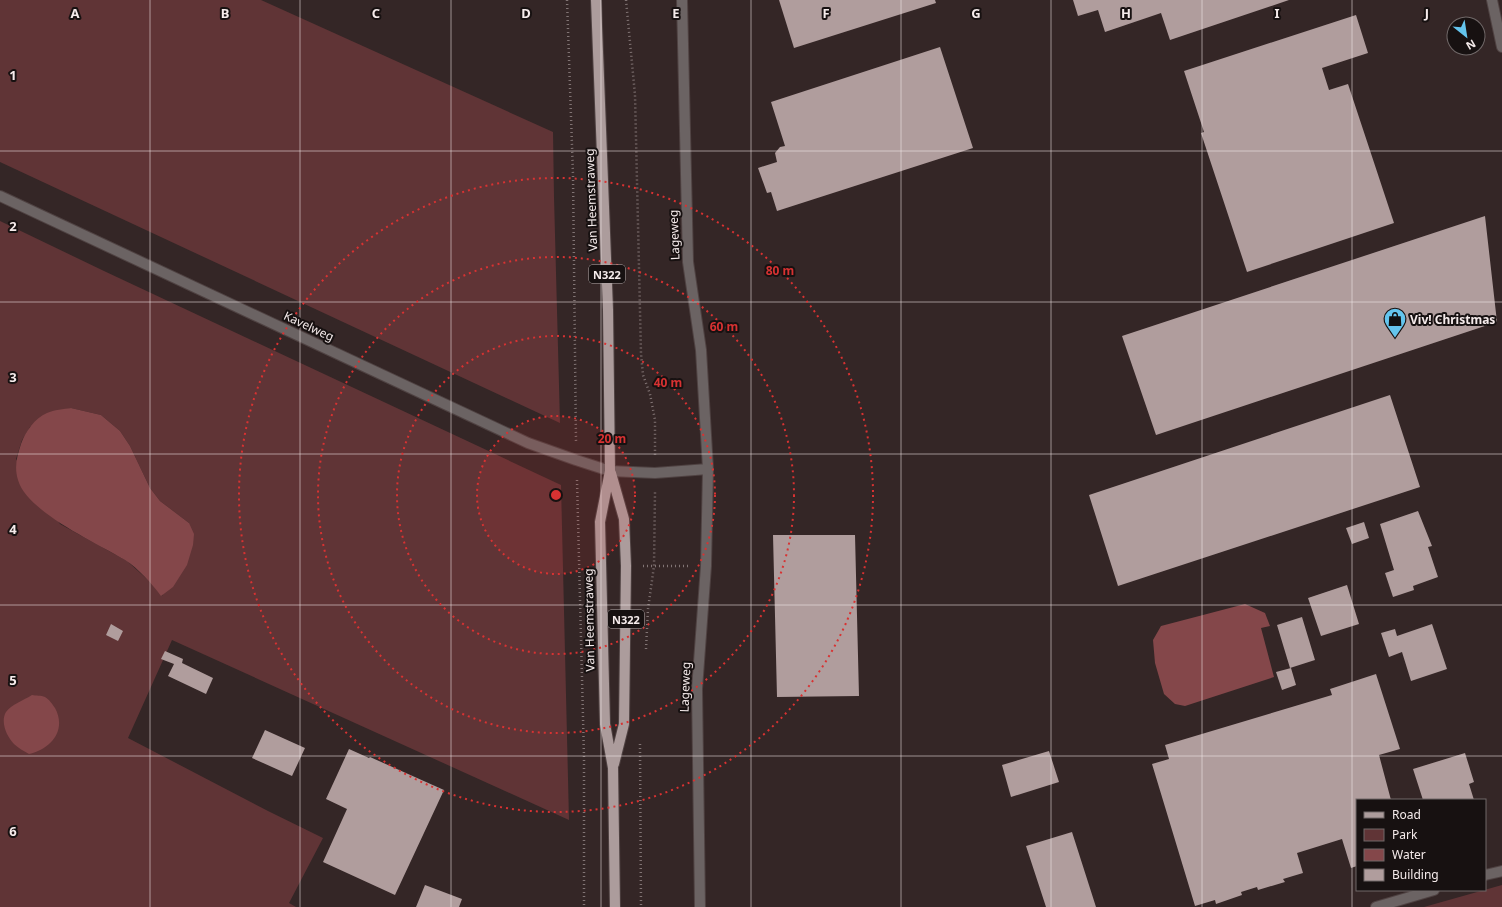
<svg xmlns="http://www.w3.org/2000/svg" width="1502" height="907" font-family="'Noto Sans',sans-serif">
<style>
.green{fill:#603436;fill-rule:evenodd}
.water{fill:#84474a}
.building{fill:#b09d9d}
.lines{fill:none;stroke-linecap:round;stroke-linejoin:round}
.street-casing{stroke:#4f4242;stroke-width:12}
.primary-casing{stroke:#4f4242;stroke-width:12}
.path{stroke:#817474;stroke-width:2.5;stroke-dasharray:1 3;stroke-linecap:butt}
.street{stroke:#6b6363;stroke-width:10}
.primary{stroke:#ac9c9c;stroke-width:10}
.grid{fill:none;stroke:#f5ebeb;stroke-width:1;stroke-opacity:0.55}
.ring{fill:none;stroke:#d83232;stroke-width:2;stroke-dasharray:2 4}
.labels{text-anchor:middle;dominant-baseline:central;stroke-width:4;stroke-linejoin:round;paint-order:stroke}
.shield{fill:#171111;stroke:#b2aaaa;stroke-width:1}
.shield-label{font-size:11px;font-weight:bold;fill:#f5ebeb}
.street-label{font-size:12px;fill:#f5ebeb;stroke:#171111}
.poi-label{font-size:12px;font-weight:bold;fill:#f5ebeb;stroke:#171111;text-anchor:start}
.grid-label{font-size:13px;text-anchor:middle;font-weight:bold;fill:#f5ebeb;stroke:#171111;stroke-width:4;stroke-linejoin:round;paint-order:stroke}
.centre{fill:#d83232;stroke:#171111;stroke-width:2}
.ring-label{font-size:12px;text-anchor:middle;font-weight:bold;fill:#d83232;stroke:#171111;stroke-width:4;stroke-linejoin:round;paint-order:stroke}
</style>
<rect width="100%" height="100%" fill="#342626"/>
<path class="green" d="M0,0H261L553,132L554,197L560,423L0,162Z
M0,221L104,271L561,485L569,820L172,640L128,738L268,811L323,838L289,903L296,907H0ZM71,408L101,415L120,431L130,446L150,488L160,501L189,523L162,596L148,580L127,561L60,524L16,459L22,440L30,427Z
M1502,885V907H1424Z"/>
<path class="water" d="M71,408L101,415L120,431L130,446L150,488L160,501L189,523L194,534L193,545L187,565L173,587L161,596C151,583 139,569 125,560C97,543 27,512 18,480C14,467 17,456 21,444C25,432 35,418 47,413C54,410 64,409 71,408Z
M1245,604L1265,613L1270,626L1261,628L1274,677L1185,706L1175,704L1164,694L1155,663L1153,640L1161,626Z
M32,695C36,696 41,695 45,697C50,700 52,704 55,708C67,730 51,749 29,754C24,751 18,748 14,744C7,737 0,722 6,712C11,705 24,700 32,695Z"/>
<path class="building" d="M779,0H935L936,3L794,48Z
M1073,0H1289L1170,40L1161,13L1105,32L1098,10L1078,16Z
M1356,15L1368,53L1322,68L1329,90L1348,84L1394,223L1247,272L1201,133L1204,132L1184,71Z
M940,47L973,148L777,211L771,192L767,193L758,168L777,162L775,153L780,147L785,146L771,102Z
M1485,216L1497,322L1156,435L1122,336Z
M1390,395L1420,487L1118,586L1089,495Z
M1418,511L1432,546L1428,547L1438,577L1413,586L1414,590L1393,597L1385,573L1394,570L1380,524Z
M1364,522L1369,538L1352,544L1346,528Z
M773,535H855L859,696L777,697Z
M1347,585L1359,624L1321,636L1308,598Z
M1302,617L1315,660L1290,668L1277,625Z
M111,624L123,631L118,641L106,635Z
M1432,624L1447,669L1411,681L1402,652L1389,657L1381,633L1395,629L1397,636Z
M165,651L183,659L182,663L213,678L206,694L168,676L174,664L161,659Z
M1291,668L1296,685L1282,690L1276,672Z
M1376,674L1400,749L1379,755L1391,800H1357V866L1351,868L1342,839L1297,853L1303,873L1283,879L1285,882L1258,890L1257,887L1241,892L1242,895L1216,904L1215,900L1195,906L1152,764L1169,759L1165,745L1332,695L1330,689Z
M265,730L305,748L292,776L252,758Z
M349,749L369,758L370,757L444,790L395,895L323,862L347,809L326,799Z
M1049,751L1059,782L1011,797L1002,765Z
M1465,753L1474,782L1469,784L1474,800H1423L1413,769Z
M1072,832L1096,907H1046L1026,846Z
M425,885L462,899L459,907H416Z"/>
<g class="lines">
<g class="street-casing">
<path id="street" d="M682,0L688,262L701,350L708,469L706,566L697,689L700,907
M1492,0L1502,47
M0,196L528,443L576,460L610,471L655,473L708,469
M1485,875L1502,871
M1376,907L1434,890"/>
</g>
<g class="primary-casing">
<path id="primary" d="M596,0L608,310L610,471L600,522L605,724L613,768L615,907
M611,473L624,519L626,566L624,724L614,764"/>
</g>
<path class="path" d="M567,0L573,175L576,441
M626,0L635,95L641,354L643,375L650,394L655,420V455
M577,480L584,757V907
M643,566H688
M646,649L648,609L654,566L655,492
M640,744L641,907"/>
<use href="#street" class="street"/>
<use href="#primary" class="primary"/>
</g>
<path class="grid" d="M150,0V907M300,0V907M451,0V907M601,0V907M751,0V907M901,0V907M1051,0V907M1202,0V907M1352,0V907M0,151H1502M0,302H1502M0,454H1502M0,605H1502M0,756H1502"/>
<circle cx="556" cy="495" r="79" fill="#d83232" fill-opacity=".12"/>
<g class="ring">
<circle cx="556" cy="495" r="79"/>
<circle cx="556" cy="495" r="159"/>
<circle cx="556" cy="495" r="238"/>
<circle cx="556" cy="495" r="317"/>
</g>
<defs>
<g id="shop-pin" transform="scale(1.15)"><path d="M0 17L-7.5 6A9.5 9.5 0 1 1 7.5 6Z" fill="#64c5ee" stroke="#171111"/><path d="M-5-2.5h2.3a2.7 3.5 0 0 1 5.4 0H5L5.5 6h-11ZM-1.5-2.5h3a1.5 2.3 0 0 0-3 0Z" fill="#111"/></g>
</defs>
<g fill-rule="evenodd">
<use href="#shop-pin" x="1395" y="319"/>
</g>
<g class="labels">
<g class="shield">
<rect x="589" y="265" width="36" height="18" rx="3"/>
<rect x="608" y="610" width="36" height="18" rx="3"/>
</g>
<g class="shield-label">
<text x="607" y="274">N322</text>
<text x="626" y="619">N322</text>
</g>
<g class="street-label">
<text transform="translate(591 200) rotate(-92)">Van Heemstraweg</text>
<text transform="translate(674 235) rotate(-92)">Lageweg</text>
<text transform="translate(309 326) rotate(25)">Kavelweg</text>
<text transform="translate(589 620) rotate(-91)">Van Heemstraweg</text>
<text transform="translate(685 687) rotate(-88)">Lageweg</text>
</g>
<g class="poi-label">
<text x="1410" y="319">Viv! Christmas</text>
</g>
</g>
<g class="grid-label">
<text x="75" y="18">A</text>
<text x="225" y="18">B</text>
<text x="376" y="18">C</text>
<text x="526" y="18">D</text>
<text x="676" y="18">E</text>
<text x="826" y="18">F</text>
<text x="976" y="18">G</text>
<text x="1126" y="18">H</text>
<text x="1277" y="18">I</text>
<text x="1427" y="18">J</text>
<text x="13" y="80">1</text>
<text x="13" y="231">2</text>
<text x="13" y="382">3</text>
<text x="13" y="534">4</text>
<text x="13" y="685">5</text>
<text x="13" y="836">6</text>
</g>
<circle cx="556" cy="495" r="6" class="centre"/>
<g class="ring-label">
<text x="780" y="275">80 m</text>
<text x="724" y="331">60 m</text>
<text x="668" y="387">40 m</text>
<text x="612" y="443">20 m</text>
</g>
<rect x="1356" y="799" width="130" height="92" fill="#171111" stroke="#706868"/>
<rect x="1364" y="812" width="20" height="6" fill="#ac9c9c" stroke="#706868"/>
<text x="1392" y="819" font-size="12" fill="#f5ebeb">Road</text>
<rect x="1364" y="829" width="20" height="12" fill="#603436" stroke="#706868"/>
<text x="1392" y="839" font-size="12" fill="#f5ebeb">Park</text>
<rect x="1364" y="849" width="20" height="12" fill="#84474a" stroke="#706868"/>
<text x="1392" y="859" font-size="12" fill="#f5ebeb">Water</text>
<rect x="1364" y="869" width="20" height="12" fill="#b09d9d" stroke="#706868"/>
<text x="1392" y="879" font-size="12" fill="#f5ebeb">Building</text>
<g transform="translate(1466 36) rotate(150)"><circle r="19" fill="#171111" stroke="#706868"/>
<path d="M0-3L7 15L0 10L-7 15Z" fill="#64c5ee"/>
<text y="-6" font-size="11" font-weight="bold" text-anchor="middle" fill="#f5ebeb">N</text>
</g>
</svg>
